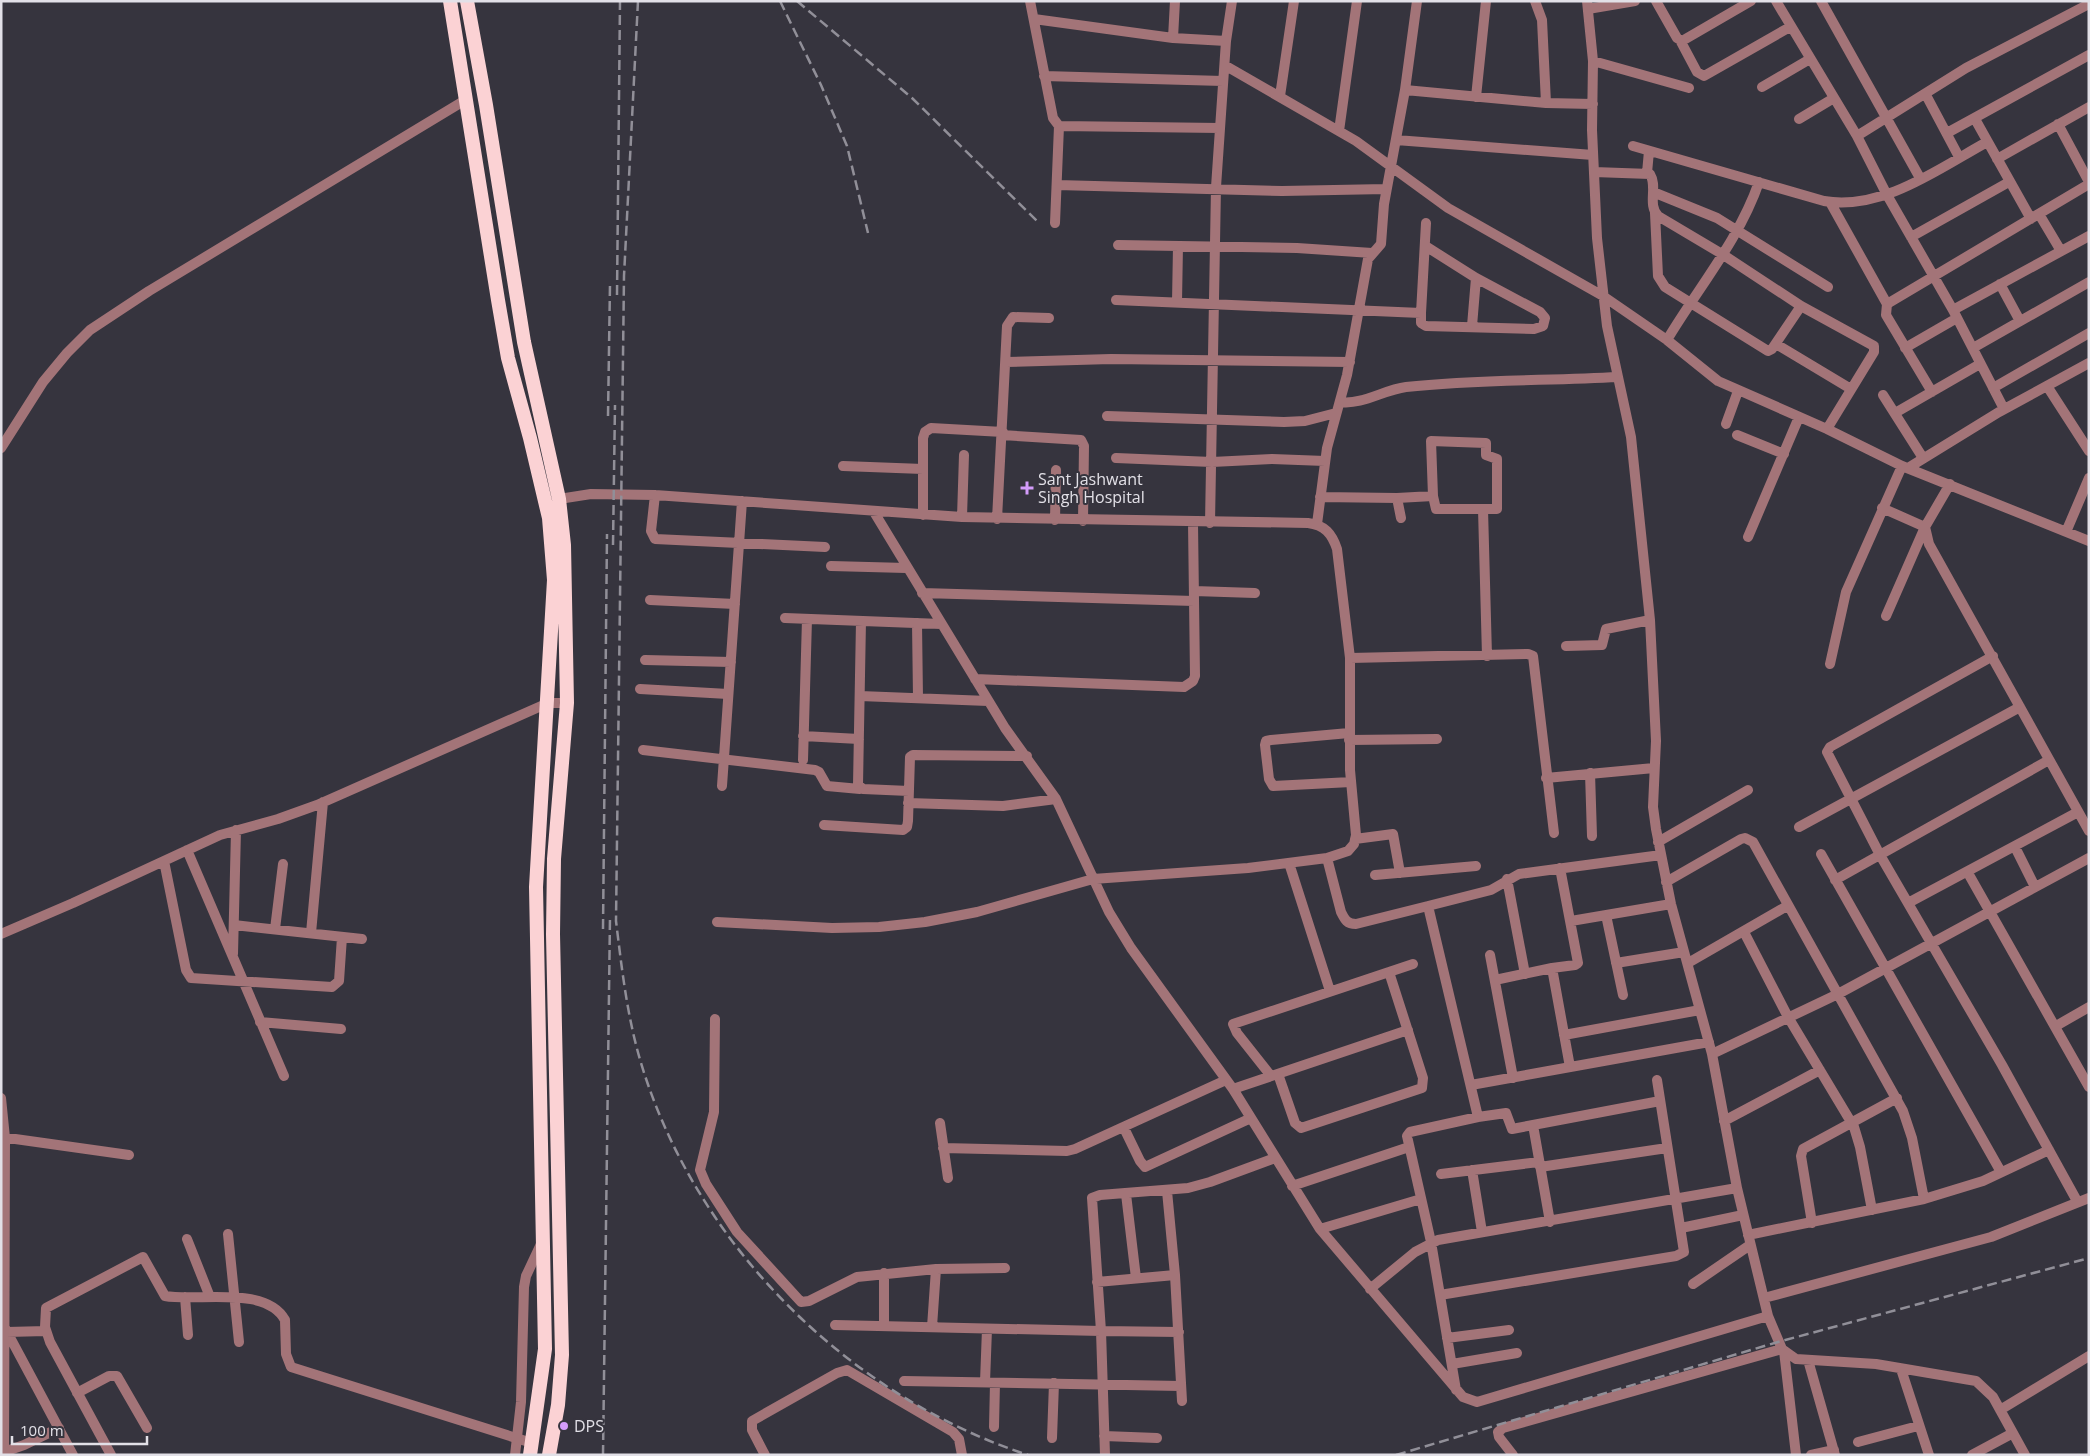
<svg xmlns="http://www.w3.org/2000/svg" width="2090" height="1456" font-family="'Open Sans',sans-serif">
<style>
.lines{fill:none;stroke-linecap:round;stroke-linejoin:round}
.minor{stroke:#a37478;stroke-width:10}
.tertiary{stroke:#a37478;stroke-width:10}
.trunk{stroke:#fbd2d4;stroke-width:14}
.rail{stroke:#918f98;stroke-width:2.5;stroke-dasharray:10 5;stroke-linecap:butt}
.poi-dot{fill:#d49cfb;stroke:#36343e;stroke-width:2}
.labels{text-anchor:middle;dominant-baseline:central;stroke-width:4;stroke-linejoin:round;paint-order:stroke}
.poi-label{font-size:16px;fill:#e2e0e7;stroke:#36343e;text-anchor:start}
</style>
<rect width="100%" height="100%" fill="#36343e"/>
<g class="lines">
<path class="minor" d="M1030,1L1053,118L1059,126L1220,128
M1535,1L1542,20L1546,103
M1587,1L1593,61L1592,130L1597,238L1607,326L1631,437L1650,620L1656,741L1653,807L1656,829L1671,904L1712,1054L1737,1188L1768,1316L1782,1349L1796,1359L1876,1364L1976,1381L1993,1397L2025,1455
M1656,1L1677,38L1682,41L1751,1
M1776,1L1857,136L1966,68L2089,4
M1821,1L1920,178
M1588,9L1635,1
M1034,19L1173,38L1226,41
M1173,38L1175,1
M1680,40L1697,72L1704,76L1790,27
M1593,61L1689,88
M1226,66L1356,141L1448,208L1603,296L1667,340L1718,381L1827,429L1902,466L2089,541
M1044,76L1223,81
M1762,87L1810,59
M1405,90L1546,103L1593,104
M1926,95L1959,157
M1280,96L1294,1
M1476,97L1486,1
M1799,119L1834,98
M1975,119L2031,219
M2058,124L2089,182
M1339,131L1357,1
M1947,133L2089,55
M1857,136L1887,195L1953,310L2004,409
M1396,140L1593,155
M1633,146L1824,201C1882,211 1938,169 1987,142
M1997,159L2089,107
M1594,172L1650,174C1658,187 1647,204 1658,216L1722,254L1801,306L1874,346V352L1827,429
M1647,173L1649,151
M1057,185L1282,191L1386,189
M1653,192L1717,218L1828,287
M1830,202L1887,304
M1655,213L1658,276L1665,287L1768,351L1772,349L1801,306
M2039,214L2061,251
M1055,223L1059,126
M1911,237L2009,182
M1118,245L1297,248L1372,253
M2000,284L2020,321
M1116,300L1421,313V323L1426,326L1534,329L1543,326L1545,318L1540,312L1476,278L1427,247
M1177,302L1178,246
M1953,310L2089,236
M1421,313L1426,223
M1472,326L1476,278
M1667,340C1698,288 1739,240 1759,182
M1776,344L1851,389
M1905,348L1957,318
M1973,348L2089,282
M1006,362L1111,359L1350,362
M2047,386L2089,451
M1993,388L2089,333
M1932,392L1886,315L1887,304L2089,184
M1883,395L1923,458
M1340,402C1363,405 1383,390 1406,387C1477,379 1547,381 1618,377
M1895,413L1980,364
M1107,416L1284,422L1305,421L1336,413
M1726,424L1738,391
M1002,435L1081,440L1084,446L1083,521
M1737,435L1784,454
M1116,458L1212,462L1272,459L1325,461
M843,466L923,469
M1908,468L1999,412L2089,363
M1950,484L1925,527L1929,544L2089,831
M655,495L651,531L655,539L825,547
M1320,497L1397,498L1401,518
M1397,498L1433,496L1431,441L1486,443V455L1497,459V509H1436L1433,496
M559,499L591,494L655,495L962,517L1308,523C1325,525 1332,534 1337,549L1350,658V770L1356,835L1354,844L1348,851L1327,858L1248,868L1093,879L977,912L925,922L879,927L832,928L717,922
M1882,508L1925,527L1886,616
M1483,509L1487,656
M874,512L1005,728L1056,799L1109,912L1131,948L1233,1089L1320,1229L1463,1397L1477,1402L1768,1316
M923,515V438L925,432L931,428L1003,432
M962,517L964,455
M997,519L1007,326L1013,317L1049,318
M1055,520L1056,470
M1210,523L1216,187L1226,41L1232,1
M1317,524L1327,448L1347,375L1368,259L1381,244L1384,204L1405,90L1417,1
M2066,532L2089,478
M1748,537L1799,417
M831,566L906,568
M1194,591L1255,593
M922,593L1194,601
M650,600L735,604
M785,618L941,624
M861,621L858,785L863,789L909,791
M917,623L918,698
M1566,646L1602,645L1606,629L1650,620
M1993,656L1830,747L1827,752L1880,855L2002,1065L2077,1201
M1350,658L1528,654L1533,656L1554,833
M645,660L731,662
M1830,664L1846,592L1902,466
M975,679L1184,687L1193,681L1195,676L1193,523
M640,689L728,694
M860,696L988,701
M1349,733L1271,740L1266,741L1265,745L1269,779L1273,786L1351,782
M803,736L859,739
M1349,740L1437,739
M643,750L815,770L819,772L827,786L860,789
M803,760L807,619
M1590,773L1592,836
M1546,778L1654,768
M722,786L742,501
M908,803L1003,806L1056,799
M824,825L903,830L907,827L908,821L910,757L913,755L1027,756
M1799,827L2020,707
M1355,839L1393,834L1400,873
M1658,842L1748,790
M2015,847L2035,887
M187,850L284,1076
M1821,854L2001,1172
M1327,858L1341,912C1345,920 1347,924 1356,924L1428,906L1478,1117L1506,1113L1512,1129L1533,1125L1550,1222
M164,861L186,970L191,978L332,987L339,981L342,937
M1289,863L1330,991
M1968,873L2089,1087
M1375,875L1476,866
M1507,879L1525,974
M1835,880L2049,760
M1666,882L1741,839L1745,838L1753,842L1903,1111L1912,1138L1924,1199
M1908,903L2078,812
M1428,906L1491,890L1519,874L1661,855
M1606,915L1623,995
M1571,921L1671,904
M234,925L362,939
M275,929L283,864
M1744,932L1788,1017L1854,1127L1860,1147L1872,1210
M311,933L323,802
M1,934L73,903L220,835L278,819L317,805L548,703H567
M233,954L236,830
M1490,955L1513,1078
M1616,963L1684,952
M1688,963L1787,906
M1552,968L1575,965L1578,963L1560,868
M1495,980L1552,968L1570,1067
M715,1019L714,1112L700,1170L706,1184L737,1232L801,1302L809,1301L857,1277L936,1269
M260,1022L341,1029
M2056,1026L2089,1007
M1564,1035L1700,1010
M1712,1054L1838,994L2089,858
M1278,1074L1295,1123L1301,1128L1422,1088L1423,1078L1389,972
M1271,1076L1237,1033L1233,1024L1413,964
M1471,1085L1709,1042
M1233,1089L1408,1030
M1,1098L5,1138L4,1455
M1724,1121L1820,1070
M940,1123L948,1178
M1533,1125L1660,1101
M1124,1128L1140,1161L1145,1167L1251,1118
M1,1137L129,1155
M943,1148L1067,1151L1075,1149L1226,1080
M1540,1167L1667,1148
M1472,1170L1482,1232
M1441,1174L1539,1162
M1292,1186L1409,1147
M1167,1191L1175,1275L1182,1401
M1126,1194L1136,1278
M1812,1223L1801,1156L1803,1149L1897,1098
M1681,1228L1743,1215
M1320,1229L1421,1199
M228,1234L239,1342
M1748,1235L1924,1199L1983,1181L2049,1150
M187,1239L210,1297
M884,1273V1326
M1097,1282L1175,1275
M1693,1284L1750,1245
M1370,1289L1415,1252L1438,1240L1737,1188
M1440,1295L1676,1256L1684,1252L1657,1080
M185,1297L188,1335
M1764,1298L1991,1237L2089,1198
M835,1325L1101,1331L1092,1198L1100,1195L1188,1188L1210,1182L1275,1158
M932,1327L936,1269L1005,1268
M5,1328L73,1455
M7,1332L46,1331
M1447,1338L1509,1330
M1784,1351L1796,1455
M1808,1360L1835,1455
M1452,1364L1517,1353
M1901,1369L1929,1455
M904,1381L1181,1386
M985,1382L987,1329
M1456,1390L1431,1242L1407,1136L1410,1132L1478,1117
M77,1393L109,1376H117L147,1428
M2000,1410L2089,1356
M994,1427L995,1383
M1104,1436L1157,1438
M1052,1438L1054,1383
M1858,1442L1918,1426
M1,1453L24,1445L59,1428
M111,1455L50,1342L45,1327L46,1308L143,1257L165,1296C198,1302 266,1285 285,1320L286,1354L291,1367L532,1443
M765,1455L752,1430V1421L837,1373L847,1370L953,1432L959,1439L962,1455
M1105,1455L1101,1331L1179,1332
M1513,1455L1499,1437L1498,1432L1503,1428L1782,1349
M1811,1455L1834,1450
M1972,1455L2013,1433"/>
<path class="tertiary" d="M1,448L43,382L67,353L90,330L149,291L467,99
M515,1455L521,1402L524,1287L526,1276L542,1242"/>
<path class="trunk" d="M450,1L498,300L508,358L530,438L549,518L554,580L536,887L545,1349L530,1455
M467,1L486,105L524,342L559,499L564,545L567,703L554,859L553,934L562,1355L558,1405L549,1455"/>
<path class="rail" d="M638,1L624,276L616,921C622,970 627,1016 641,1063C696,1245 848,1396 1028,1455
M780,1L821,85L847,146L868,233
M797,1L912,98L1039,223
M617,295L620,1
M608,416L610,284
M613,545L615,405
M603,929L607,534
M603,1455L610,917
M1396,1455L1778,1342L2089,1258"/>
</g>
<g class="poi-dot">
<path d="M1024.5 480.5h5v5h5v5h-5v5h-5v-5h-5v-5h5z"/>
<circle cx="564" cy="1426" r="5"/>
</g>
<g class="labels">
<g class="poi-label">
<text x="1038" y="479">Sant Jashwant<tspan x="1038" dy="18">Singh Hospital</tspan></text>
<text x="574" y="1426">DPS</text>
</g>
</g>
<rect width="2090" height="1456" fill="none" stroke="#e2e0e7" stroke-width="5"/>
<path d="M12 1436v8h135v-8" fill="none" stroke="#e2e0e7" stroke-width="2.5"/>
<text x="20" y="1436" font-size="15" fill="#e2e0e7" stroke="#36343e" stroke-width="4" paint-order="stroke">100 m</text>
</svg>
